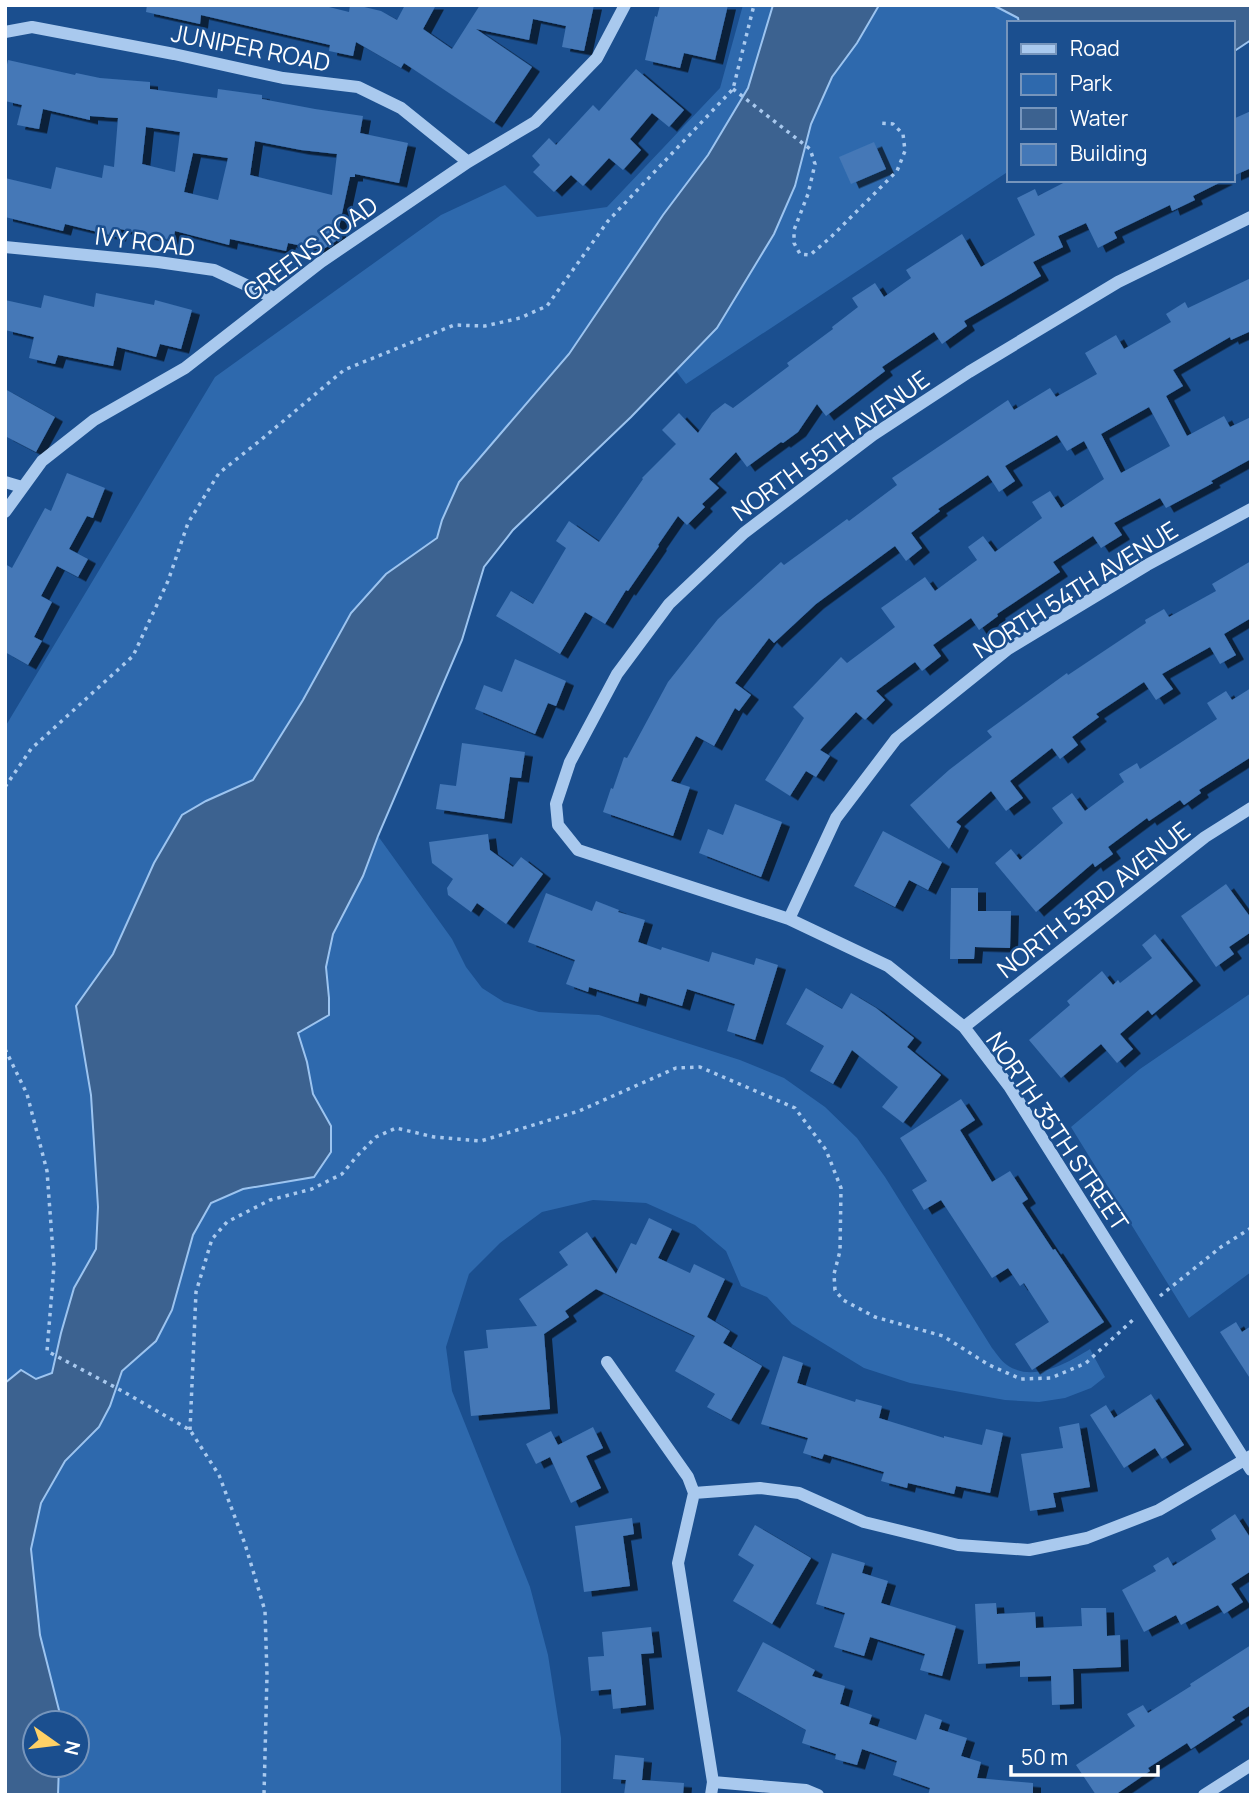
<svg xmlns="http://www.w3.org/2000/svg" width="1256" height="1800" font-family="Manrope,sans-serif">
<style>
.green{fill:#2e69ad;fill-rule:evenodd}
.water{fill:#3c6290;stroke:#9cc4f0;stroke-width:2}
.building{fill:#4478b7;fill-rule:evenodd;filter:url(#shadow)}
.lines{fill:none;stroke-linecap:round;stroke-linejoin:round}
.path{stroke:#a9c9ee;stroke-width:3.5;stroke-dasharray:3.5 5;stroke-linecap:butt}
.minor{stroke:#a9c9ee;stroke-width:12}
.labels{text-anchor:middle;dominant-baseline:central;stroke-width:5;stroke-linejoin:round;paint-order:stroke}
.street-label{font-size:24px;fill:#fff;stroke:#1b4f8f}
</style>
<defs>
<filter id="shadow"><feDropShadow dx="8" dy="4.5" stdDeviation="0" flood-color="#0009"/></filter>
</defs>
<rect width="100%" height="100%" fill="#1b4f8f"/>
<path class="green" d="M743,5H1251V40L1233,52V23H1009V171L686,384L676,371L631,417L513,530L484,567L462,640L378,836L452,939L466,967L482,988L504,1002L539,1012L599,1015L740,1060L784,1078L825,1107L857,1138L885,1177L992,1348C997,1354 1001,1361 1007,1365C1033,1383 1068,1363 1090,1349L1105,1377L1091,1388L1065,1398L1039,1402L1005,1400L910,1383L864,1368L792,1324L767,1297L741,1286L726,1251L695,1225L646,1203L593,1200L542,1212L500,1243L469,1274L446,1347L452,1391L530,1587L548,1655L561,1738V1795H5V727L215,377L441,215L505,185L537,217L607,207L720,88ZM35,1723H77V1765H35Z
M1251,993V1272L1189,1318L1071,1127L1140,1069Z"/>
<path class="water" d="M773,5H877L878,7L857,43L832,77L811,124L795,186L774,234L717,328L631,417L513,530L484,567L462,640L378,836L363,876L333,934L326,967L329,998V1015L298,1033L307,1062L313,1094L331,1126V1152L314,1177L243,1189L211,1203L193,1235L172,1310L156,1341L122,1371L110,1406L99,1427L65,1461L41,1503L31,1549L40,1635L61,1718V1723H35V1765H59L58,1795H5V1383L21,1370L36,1379L52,1373L61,1333L74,1288L96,1249L98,1207L91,1095L76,1006L113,954L154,863L182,815L206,801L253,780L303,700L351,613L386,574L437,538L442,520L459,482L569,354L663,215L708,155L748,88Z
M993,5H1251V40L1233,52V23H1019L1018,18Z"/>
<path class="building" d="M147,5H321L349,12L350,5H356L381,11L397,20L405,5H436L423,29L452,49L480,5H594L584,51L562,47L566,26L533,19L529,40L476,29L532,67L494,123L404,63L401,68L356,42L353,56L329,51L330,45L201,15L200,24L146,12Z
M660,5H728L715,60L684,53L680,68L645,60L655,16L657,17Z
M8,60L75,75L76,73L100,78L150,82V89L217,98L218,89L262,95V99L315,109L363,116L360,133L408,143L399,183L355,174V177H350L336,241L322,250L288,243L286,251L230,239L229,245L175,231L173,241L120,229L118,237L65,224L63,231L5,217V178L51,189L56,167L102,178L104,165L114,167L118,118L90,116V120L43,109L39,129L17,125L22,105L5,101V74ZM146,127L180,132L175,172L142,164ZM255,141L301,150L337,154L332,195L250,175ZM193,153L228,158L218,200L184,192Z
M636,69L684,110L669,127L652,113L630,139L641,150L623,170L609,158L583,186L571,175L554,192L533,172L540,165L532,156L549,138L556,145L593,105L599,111Z
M1251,111V168L1233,176V119Z
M874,142L886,169L851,184L839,157Z
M1069,180H1225L1193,196L1195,200L1172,211L1170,205L1114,232L1117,238L1098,248L1086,223L1058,236L1063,247L1033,262L1041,276L964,321L967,326L942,344L934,332L882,367L885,371L826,416L817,404L798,432L783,443L781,442L747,467L736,452L709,479L719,488L702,504L705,507L687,525L678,516L658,545L659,546L628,591L626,590L605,624L585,612L560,654L496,616L511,591L533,604L566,548L556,541L569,521L599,542L643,479L642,478L676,444L662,430L679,413L698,433L712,413L725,403L733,408L789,366L787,363L833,329L832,327L858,307L852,298L875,283L884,297L911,278L906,270L962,234L981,267L1035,235L1017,198L1035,189L1038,196Z
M1251,278V331L1231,340L1230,337L1173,370L1183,386L1166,396L1187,436L1224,416L1230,427L1251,417V459L1211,481L1213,483L1166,508L1160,498L1114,523L1122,535L1101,548L1093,536L1053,562L1060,572L997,614L998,616L979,630L971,618L933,645L941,656L922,671L915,662L876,691L885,700L865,720L856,712L820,750L830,756L816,777L806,771L790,796L765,780L804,718L793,707L841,657L847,663L895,627L881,608L925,577L935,591L977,560L968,547L983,536L995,552L1042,518L1032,502L1050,491L1061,508L1104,479L1084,441L1067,451L1057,435L1005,466L1015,481L999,492L988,475L938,509L940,511L911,533L922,548L906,561L895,546L816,604L774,643L769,638L735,683L751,695L739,711L735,708L714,746L696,736L671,781L690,787L673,836L603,812L611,788L613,789L624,757L627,758L668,682L718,619L781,562L784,565L847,519L849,521L897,485L892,478L1008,400L1014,410L1050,388L1056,397L1097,374L1085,353L1116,335L1124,349L1171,322L1166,314L1185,302L1188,308ZM1149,407L1170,446L1121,473L1101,434Z
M96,293L154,305L155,300L192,310L181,349L160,344L156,357L117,347L113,366L58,355L55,364L29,358L34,337L5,330V300L41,308L44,295L94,307Z
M5,389L55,417L36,452L5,436Z
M67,473L105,488L93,518L87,516L69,549L88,559L78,577L57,566L41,596L52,602L34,637L42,641L28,665L5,652V564L12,568L45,508L51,511Z
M1251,561V618L1224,634L1236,655L1220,664L1210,647L1162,674L1173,689L1156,700L1144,682L1096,714L1099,717L1072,737L1078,745L1060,759L1052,748L1010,781L1023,798L1006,811L991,791L956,822L961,826L949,849L910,805L949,770L992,737L987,731L1067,673L1068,675L1146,623L1145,620L1164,609L1169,617L1216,591L1212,584Z
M515,659L566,681L556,706L548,703L535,734L475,709L484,685L502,692Z
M1251,688V757L1199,790L1201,793L1184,805L1180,800L1149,821L1147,818L1108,847L1113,854L1095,867L1093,863L1036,912L995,863L1011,849L1020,860L1063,823L1052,808L1072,793L1085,811L1124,782L1119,774L1137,763L1140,769L1217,719L1207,703L1226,691L1232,700Z
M462,743L525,752L521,778L510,777L504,819L436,809L440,784L456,786Z
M735,804L782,822L761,877L699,853L708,829L723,835Z
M883,831L942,862L928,890L909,880L895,907L854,886Z
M488,834L490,850L513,867L521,857L543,874L506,924L477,903L471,912L448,895L447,888L453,879L432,863L429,842Z
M1226,884L1251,918V932L1229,947L1234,954L1216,967L1181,916Z
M951,888H978V911H1011L1010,948L975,947L974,959H950Z
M546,893L592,911L596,901L619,910L618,912L645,920L638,942L661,950L662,947L709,962L712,952L754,965L756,958L778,965L755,1040L727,1031L735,1004L687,989L682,1006L640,993L638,1002L589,987L588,992L566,984L575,960L528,942Z
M1155,934L1193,981L1152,1015L1148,1010L1120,1034L1133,1049L1117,1063L1101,1044L1061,1078L1029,1040L1070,1005L1067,1001L1102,971L1113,985L1118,980L1120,983L1152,958L1142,945Z
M806,988L842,1009L851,993L876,1008L914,1038L907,1047L941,1075L903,1123L882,1107L898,1087L852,1050L833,1084L810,1071L824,1046L786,1024Z
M961,1099L975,1120L960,1130L992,1182L1010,1171L1028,1199L1022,1203L1053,1250L1055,1249L1104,1322L1032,1370L1015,1344L1049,1322L1024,1283L1020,1286L1008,1268L992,1278L941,1200L924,1210L912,1190L927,1181L900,1138Z
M649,1218L672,1229L658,1258L690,1273L694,1264L725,1279L707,1317L730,1331L723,1343L762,1366L731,1420L707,1407L715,1394L675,1371L695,1336L596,1289L565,1311L569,1317L544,1334L550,1409L471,1416L464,1351L488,1348L486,1330L537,1326L519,1299L568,1265L559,1252L587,1232L616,1274L631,1243L636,1245Z
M1236,1322L1242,1332L1251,1326V1380L1220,1332Z
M783,1356L803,1363L797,1383L855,1402L856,1399L882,1406L879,1418L944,1438V1436L982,1445L986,1429L1003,1433L990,1493L956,1486L954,1494L908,1483L907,1488L881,1481L884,1472L824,1454L822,1459L803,1453L808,1438L761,1424Z
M1151,1394L1184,1445L1162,1459L1155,1448L1124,1468L1090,1415L1106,1405L1114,1418Z
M1079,1423L1090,1487L1053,1493L1056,1507L1030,1511L1021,1454L1063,1448L1059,1427Z
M593,1427L603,1448L586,1456L601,1488L571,1503L550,1457L536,1464L526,1444L551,1431L558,1445Z
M1235,1514L1251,1539V1571L1231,1584L1243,1602L1224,1614L1218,1605L1181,1625L1176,1615L1144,1632L1122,1590L1156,1571L1153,1566L1168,1557L1173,1566L1216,1539L1211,1530Z
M632,1518L634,1534L623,1536L630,1586L584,1592L575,1526Z
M755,1525L811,1558L772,1624L733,1601L754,1565L738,1555Z
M832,1553L865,1563L862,1573L888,1581L881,1603L956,1626L942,1676L920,1670L925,1654L870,1637L864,1656L834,1647L845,1613L816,1604Z
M996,1603L997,1614L1035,1612L1036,1628L1082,1626L1081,1608H1106L1107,1636L1120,1635L1121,1667L1073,1669L1074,1704L1052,1705L1051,1676L1020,1677V1661L978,1664L975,1604Z
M651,1627L654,1653L641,1654L646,1705L613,1709L611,1689L591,1691L588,1657L604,1656L602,1632Z
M763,1642L815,1670L812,1676L845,1686L840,1704L872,1715L869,1724L916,1740L925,1714L942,1720L939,1729L967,1738L961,1756L981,1762L977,1778L1033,1783V1795H928L930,1788L893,1775L897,1761L862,1749L857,1765L835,1759L836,1754L802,1743L806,1730L737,1691Z
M1251,1645V1705L1232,1717L1235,1720L1191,1749L1187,1743L1148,1768L1150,1771L1115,1795H1096L1076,1765L1135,1726L1127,1714L1143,1705L1148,1713L1191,1686L1190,1684Z
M615,1755L644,1758L642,1780L684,1783L683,1795H624L626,1780L613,1779Z"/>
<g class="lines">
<path class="path" d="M733,89L810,149L815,164L808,194L794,230V243L800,254L810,255L831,237L897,171L905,151L903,134L893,124L879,123
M5,787L31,749L133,656L168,581L188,523L219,473L262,439L344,370L454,325L485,326L520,318L547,306L608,221L733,89L754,5
M5,1049L27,1094L47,1171L54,1266L47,1351L124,1392L190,1430L219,1475L245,1544L265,1611L267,1675L264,1795
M1160,1296L1221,1247L1251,1228
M190,1430L196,1292L212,1239L227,1222L270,1200L312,1189L342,1174L357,1156L376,1137L396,1128L434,1137L481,1141L579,1111L676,1068L700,1067L795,1108L826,1150L841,1188L840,1251L834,1274L835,1290L843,1300L875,1317L943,1336L989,1365L1021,1379L1051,1378L1086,1363L1136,1317"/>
<path class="minor" d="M5,32L32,27L174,54L283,78L358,87L401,108L468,162
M1251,217L1118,282L969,372L873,435L744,533L669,604L617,674L570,762L556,804L558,825L578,850L789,919L888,966L964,1027L1009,1086L1251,1470
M5,247L158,262L214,270L274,298
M5,482L22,487
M5,512L42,461L94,420L185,368L321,262L468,162L535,122L597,58L625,5
M789,919L836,818L896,739L1008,649L1147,565L1251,509
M964,1027L1205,837L1251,808
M607,1362L688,1477L694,1493
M694,1493L760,1488L799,1493L864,1522L958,1545L1029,1550L1087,1538L1159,1510L1251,1456
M694,1493L678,1563L713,1782L711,1795
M713,1782L806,1790L818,1795
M1204,1795L1251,1765"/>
</g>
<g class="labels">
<g class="street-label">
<text transform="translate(251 47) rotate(11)">JUNIPER ROAD</text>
<text transform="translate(145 241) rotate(7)">IVY ROAD</text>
<text transform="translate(310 248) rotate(-36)">GREENS ROAD</text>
<text transform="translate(830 445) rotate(-36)">NORTH 55TH AVENUE</text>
<text transform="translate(1075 589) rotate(-32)">NORTH 54TH AVENUE</text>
<text transform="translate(1093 899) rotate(-38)">NORTH 53RD AVENUE</text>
<text transform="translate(1058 1131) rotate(56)">NORTH 35TH STREET</text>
</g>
</g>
<rect width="1256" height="1800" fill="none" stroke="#ffffff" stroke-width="14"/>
<rect x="1007" y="21" width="228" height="161" fill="#1b4f8f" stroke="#7695bc" stroke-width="2"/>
<rect x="1021" y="44" width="35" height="10" fill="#a9c9ee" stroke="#7695bc" stroke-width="2"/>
<text x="1070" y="56" font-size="21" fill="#ffffff">Road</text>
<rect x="1021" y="74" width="35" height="21" fill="#2e69ad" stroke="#7695bc" stroke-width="2"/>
<text x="1070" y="91" font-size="21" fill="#ffffff">Park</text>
<rect x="1021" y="108" width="35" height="21" fill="#3c6290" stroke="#7695bc" stroke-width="2"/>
<text x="1070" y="126" font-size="21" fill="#ffffff">Water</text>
<rect x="1021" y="144" width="35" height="21" fill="#4478b7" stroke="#7695bc" stroke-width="2"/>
<text x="1070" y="161" font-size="21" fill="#ffffff">Building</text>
<g transform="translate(56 1744) rotate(104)"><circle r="33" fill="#1b4f8f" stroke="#7695bc" stroke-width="2"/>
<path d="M0-5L12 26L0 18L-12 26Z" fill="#ffd166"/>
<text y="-10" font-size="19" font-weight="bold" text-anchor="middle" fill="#ffffff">N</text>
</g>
<path d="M1011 1765v10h147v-10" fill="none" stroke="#ffffff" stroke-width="3.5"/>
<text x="1021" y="1765" font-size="21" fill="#ffffff" stroke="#1b4f8f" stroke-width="5" paint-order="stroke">50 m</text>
</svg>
